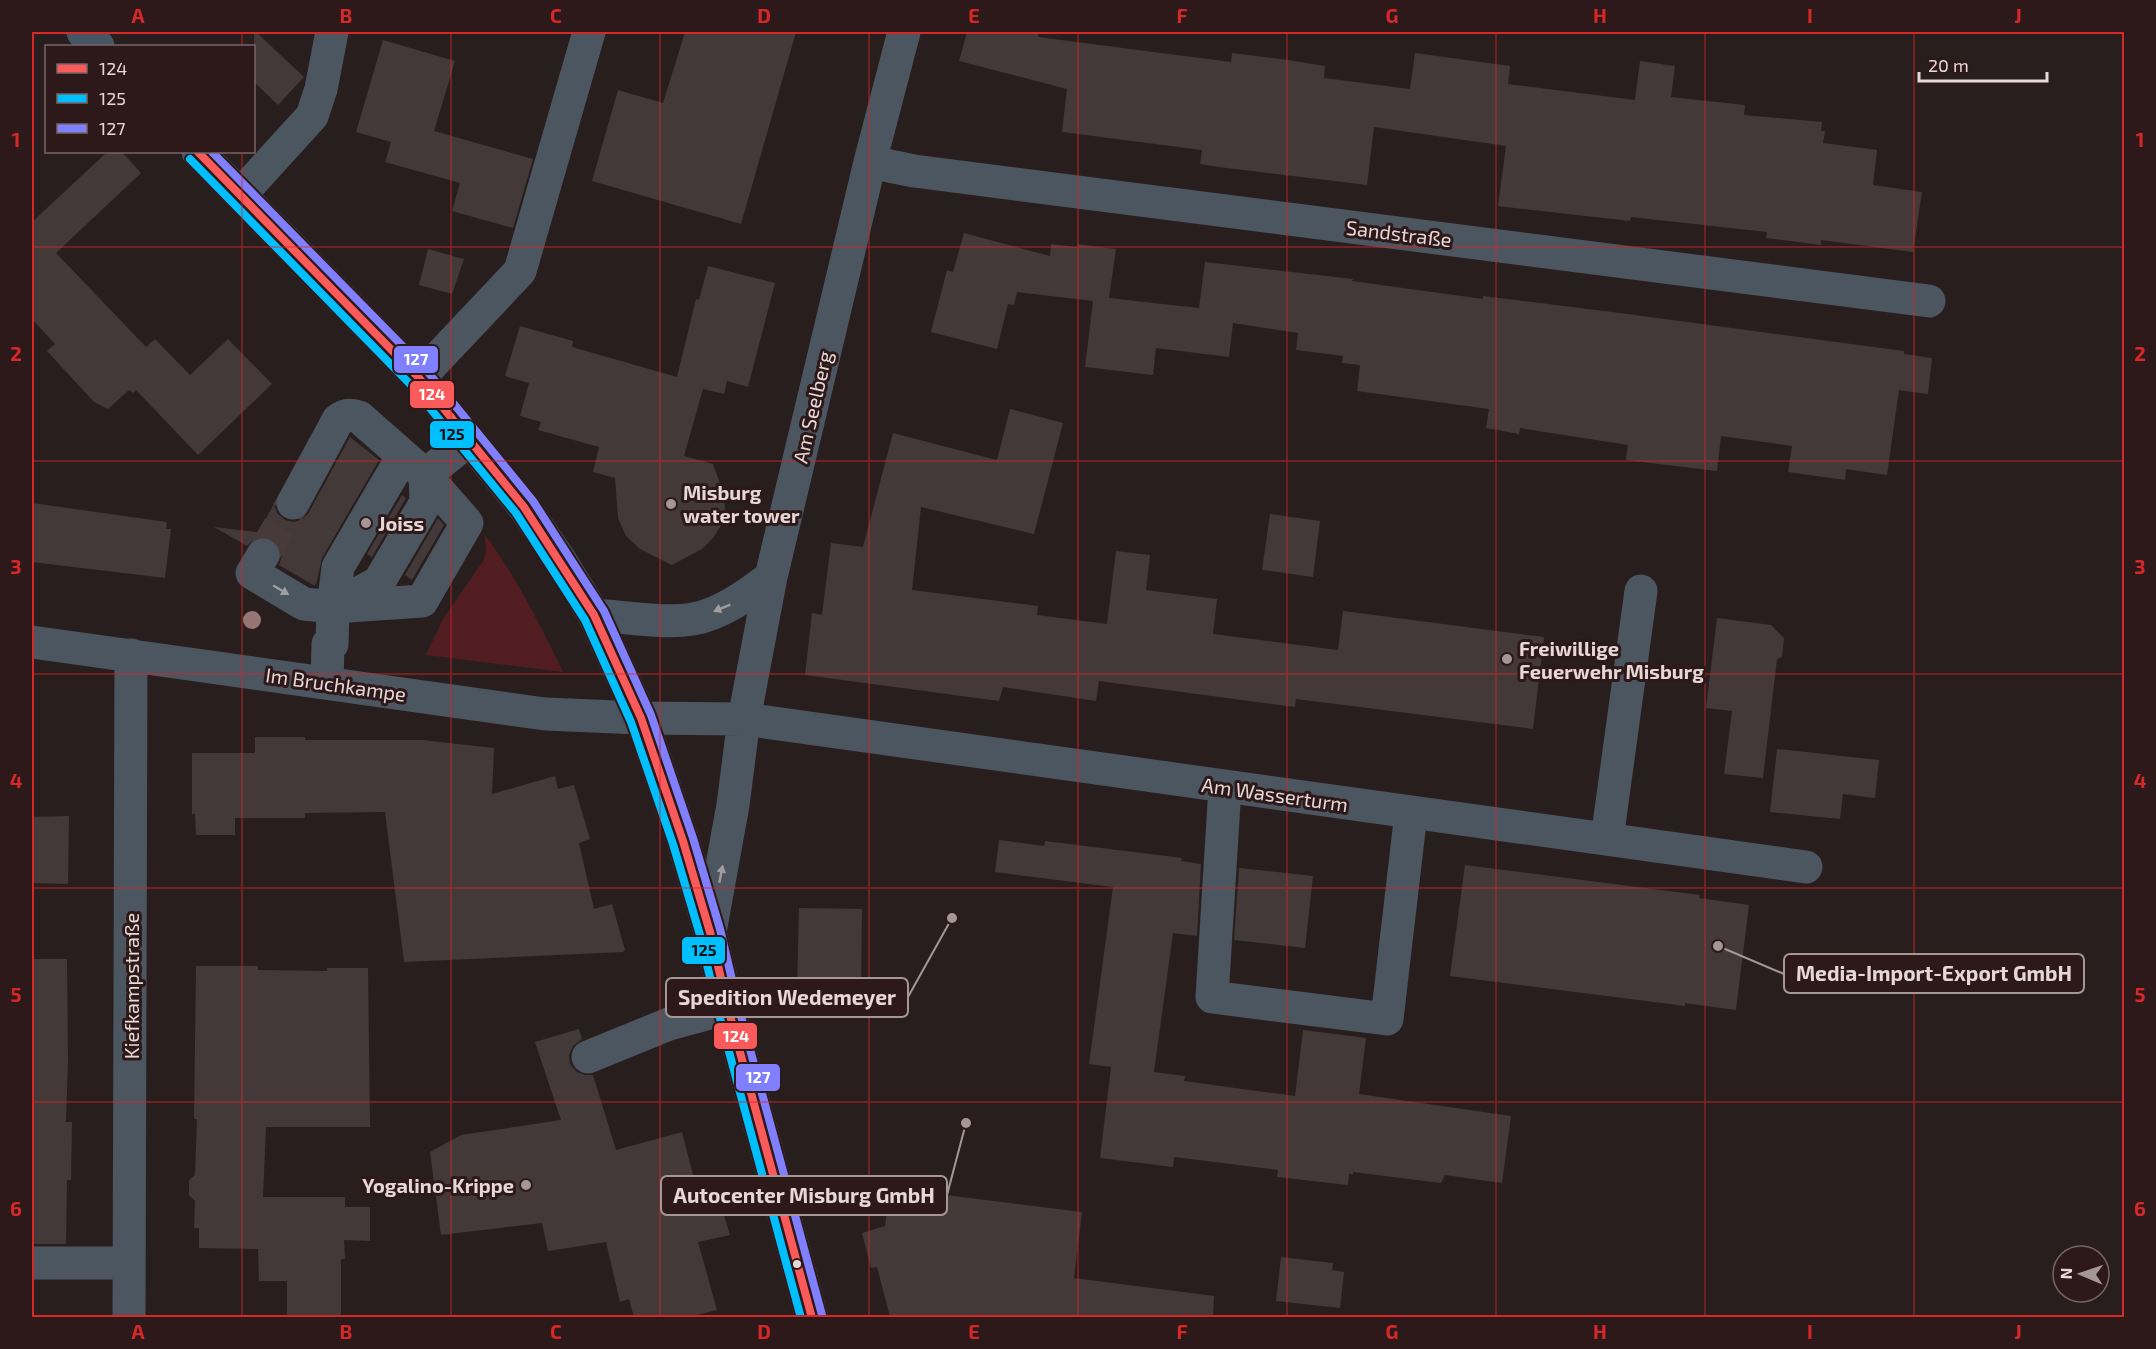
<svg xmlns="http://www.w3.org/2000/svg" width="2156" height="1349" font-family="'Exo 2',sans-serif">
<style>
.green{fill:#521d21}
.building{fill:#443939}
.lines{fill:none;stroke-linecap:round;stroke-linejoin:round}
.minor-tunnel{stroke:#463a3a;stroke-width:33;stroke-dasharray:33 16;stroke-linecap:butt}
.minor{stroke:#4c5660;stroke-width:33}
.major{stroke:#455665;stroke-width:33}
.bus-1-casing{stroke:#2e191a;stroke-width:12}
.bus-2-casing{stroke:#2e191a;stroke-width:12}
.bus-3-casing{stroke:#2e191a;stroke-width:12}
.bus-1{stroke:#fa5a5a;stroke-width:8}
.bus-2{stroke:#00bfff;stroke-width:8}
.bus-3{stroke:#8080ff;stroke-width:8}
.tree{fill:#987575}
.oneway{fill:#a19ea1}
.grid{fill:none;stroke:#d62828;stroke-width:1.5;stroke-opacity:0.55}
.poi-dot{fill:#a49796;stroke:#2e191a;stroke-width:2}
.bus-dot{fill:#e7d8d7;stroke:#2e191a;stroke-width:2}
.labels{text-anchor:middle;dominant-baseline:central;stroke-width:6;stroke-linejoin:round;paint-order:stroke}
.street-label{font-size:20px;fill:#e7d8d7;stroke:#2e191a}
.poi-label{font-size:20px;font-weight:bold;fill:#e7d8d7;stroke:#2e191a;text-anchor:start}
.leader{fill:none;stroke:#a49796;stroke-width:2}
.callout-dot{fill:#a49796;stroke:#2e191a;stroke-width:2}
.callout{fill:#2e191a;stroke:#a49796;stroke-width:2}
.callout-label{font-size:21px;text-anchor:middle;font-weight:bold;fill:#e7d8d7}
.line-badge{stroke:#2e191a;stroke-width:2}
.badge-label{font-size:16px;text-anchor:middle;font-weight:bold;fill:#fff}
.pale-badge-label{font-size:16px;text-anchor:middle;font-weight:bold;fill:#111}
.neatline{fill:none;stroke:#d62828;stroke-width:2}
.grid-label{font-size:20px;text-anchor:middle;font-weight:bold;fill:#d62828}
</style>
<rect width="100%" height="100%" fill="#291e1e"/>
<path class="green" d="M485,535C517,578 540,625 563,672L426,655L443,619L483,561L486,553Z"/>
<path class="building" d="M254,32H256L304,77L278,105L254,82Z
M685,32H796L741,224L592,181L618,90L663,103Z
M967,32H1039L1038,37L1231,62L1232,53L1288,60L1325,66L1324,78L1410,89L1415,53L1510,66L1508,84L1635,100L1640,61L1675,66L1671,97L1745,105L1744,115L1822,122L1821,131H1825L1823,143L1877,150L1873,185L1922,192L1913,252L1821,240V245L1766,238L1767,232L1631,217L1630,221L1498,206L1506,146L1374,127L1367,185L1219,167L1200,164L1202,150L1062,132L1067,89L959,61Z
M383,40L455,61L434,131L533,159L513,228L452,211L460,183L385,162L391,142L356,132Z
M122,152L141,173L56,253L146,347L155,339L190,375L228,339L272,384L198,455L136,390L133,393L129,390L108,409L94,402L47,351L55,344L32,319V222L105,154Z
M964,233L1050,256L1051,244L1077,247V244L1116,249L1109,298L1199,308L1205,262L1353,279L1352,281L1483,299V296L1620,313L1904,351V354L1932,358L1928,394L1899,390L1887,475L1846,469L1845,480L1788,472L1792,446L1721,436L1717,471L1626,460L1628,445L1520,428L1519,434L1486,428L1489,409L1357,391L1360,365L1342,363L1343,356L1296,350L1298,333L1233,323L1229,357L1156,348L1153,375L1085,367L1093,301L1017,292L1014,305L1008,304L997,349L931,332L947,270L953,272Z
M428,249L464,259L452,294L419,285Z
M708,266L775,283L748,387L727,381L724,394L703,389L684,456L713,464L724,495L725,510L721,525L713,538L702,549L672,565L640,549L626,536L618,518L615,478L593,472L599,447L538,430L541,422L520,416L529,383L505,376L520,326L573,341L572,347L677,377L696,299L699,300Z
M1010,409L1063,423L1034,534L921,507L912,590L1038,606L1037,615L1107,624L1116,551L1150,555L1146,590L1217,599L1213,634L1338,650L1343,611L1544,637L1533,729L1296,699L1295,707L1099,681L1096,701L1003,687L999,701L805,675L812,613L822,615L831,543L863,547L893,433L997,460Z
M350,437L379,460L322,558L317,581L315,586L279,565L282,556L280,547L272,539L264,536L255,538L247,546L214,527L273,534L263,524L274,504L277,513L285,520L294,522L303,519L309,512Z
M402,495L406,498L372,557L367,554Z
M32,503L167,522L166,529H171L165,578L32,562Z
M1270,514L1320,521L1313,577L1262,570Z
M438,518L444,525L412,580L405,575Z
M1717,618L1771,625L1784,638L1782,657L1777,659L1763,778L1724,774L1732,711L1706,708Z
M255,737H305V740H422L494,748L492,794L555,776L558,789L574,785L590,839L579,843L594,909L612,904L625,950L623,952L404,962L385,812L305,813V818H235V835H196L195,814H192V753H255Z
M1777,749L1879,760L1875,798L1843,794L1840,819L1770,812Z
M69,816L68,884L32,883V817Z
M999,840L1044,846L1045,841L1182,858L1181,861L1201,864L1197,936L1173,933L1154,1072L1185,1076L1184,1081L1295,1096L1303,1030L1366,1038L1359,1094L1511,1116L1502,1183L1445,1175L1441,1183L1353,1172V1174H1349L1348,1185L1277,1177L1278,1170L1174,1157L1173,1167L1100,1158L1111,1067L1089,1064L1113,887L995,872Z
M1465,865L1700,895L1699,898L1749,905L1736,1010L1685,1003V1006L1450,976Z
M1239,868L1313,876L1305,948L1234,940Z
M799,908L862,909L861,995L823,994V989L797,988Z
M32,959H67L68,1060L66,1122H72L71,1180H67L66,1244H32Z
M196,966H258V970L327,971V968H368L370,1127H266L263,1197H345V1207H370V1241L344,1240L345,1259H341V1317H287V1281H259L258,1249L199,1248V1228H194L195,1201L189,1195V1180L195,1175L197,1119H194Z
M579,1029L582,1039L573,1046L569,1055L570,1064L577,1072L585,1075H593L616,1150L682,1132L701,1206L720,1202L730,1235L698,1242L717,1310L689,1317H634L629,1299L620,1302L606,1242L548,1251L542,1223L441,1235L430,1152L461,1135L561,1120L535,1042Z
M890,1188L1082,1212L1074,1278L1214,1296L1213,1317H890L877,1267L871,1268L862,1233L885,1226Z
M1281,1257L1333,1263L1332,1270L1344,1272L1340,1308L1276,1301Z"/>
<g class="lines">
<path class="minor-tunnel" d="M263,555L293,503"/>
<path class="minor" d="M870,162L914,171L1929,301
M240,195L312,116L321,89L332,32
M419,378L520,271L589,32
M293,503L338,420C345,414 351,414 359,417L425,475L469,440
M263,555L252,573L304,604L333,607L422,601L467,523L425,475
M341,603L379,582L426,502L425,475
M594,615C625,617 663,624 693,619C722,614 748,594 771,577
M32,642L545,714L641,718L744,719L1806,867
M327,683L328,644H332L333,607L338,567L403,456
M1225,787L1212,997L1387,1019L1411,813
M1607,839L1641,591
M710,932L733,805L744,719L771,577L870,162L904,32
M588,1057L669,1024L728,1008
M32,1263H129
M129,1318L131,655"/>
<path class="major" d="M83,32L98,46
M198,152L419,378L524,507L560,560L594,615L641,718L683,841L710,932L728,1008L812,1318"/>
<g class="bus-1-casing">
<path id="bus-1" d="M198,152L419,378L524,507L594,615L641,718L683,841L710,932L728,1008L812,1318"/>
</g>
<g class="bus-2-casing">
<path id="bus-2" d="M190,159L411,385L516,513L585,620L631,722L673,844L700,935L718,1011L801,1318"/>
</g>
<g class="bus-3-casing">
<path id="bus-3" d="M212,152L427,371L533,501L604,611L651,715L693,838L720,929L738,1005L822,1315"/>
</g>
<use href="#bus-1" class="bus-1"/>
<use href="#bus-2" class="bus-2"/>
<use href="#bus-3" class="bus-3"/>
</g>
<circle class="tree" cx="252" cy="620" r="9"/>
<defs><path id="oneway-solid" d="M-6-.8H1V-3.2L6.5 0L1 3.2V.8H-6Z" transform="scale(1.5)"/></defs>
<g class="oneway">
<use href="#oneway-solid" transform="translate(281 590) rotate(30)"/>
<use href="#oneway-solid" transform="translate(722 608) rotate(158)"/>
<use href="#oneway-solid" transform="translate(721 874) rotate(-79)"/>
</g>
<path class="grid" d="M242,32V46M451,32V1318M660,32V1318M869,32V1318M1078,32V1318M1287,32V1318M1496,32V1318M1705,32V1318M1914,32V1318M242,152V1318M32,247H2124M32,461H2124M32,674H2124M32,888H2124M32,1102H2124"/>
<g class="poi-dot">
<circle cx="671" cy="504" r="6"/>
<circle cx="366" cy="523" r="6"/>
<circle cx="1507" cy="659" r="6"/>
<circle cx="526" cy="1185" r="6"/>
</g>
<circle class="bus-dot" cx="797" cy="1264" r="5"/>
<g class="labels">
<g class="street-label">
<text transform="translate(1399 233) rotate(7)">Sandstraße</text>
<text transform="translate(812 407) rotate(-77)">Am Seelberg</text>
<text transform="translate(336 684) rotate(8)">Im Bruchkampe</text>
<text transform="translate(1275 794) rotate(8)">Am Wasserturm</text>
<text transform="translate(131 986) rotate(-90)">Kiefkampstraße</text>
</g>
<g class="poi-label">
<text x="683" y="492">Misburg<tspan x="683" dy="23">water tower</tspan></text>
<text x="378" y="523">Joiss</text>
<text x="1519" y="648">Freiwillige<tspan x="1519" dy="23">Feuerwehr Misburg</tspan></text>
<text x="514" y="1185" text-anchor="end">Yogalino-Krippe</text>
</g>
</g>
<path class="leader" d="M1718 946L1784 974M952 918L908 997M966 1123L947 1195"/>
<g class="callout-dot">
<circle cx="1718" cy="946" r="6"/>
<circle cx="952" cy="918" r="6"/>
<circle cx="966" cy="1123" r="6"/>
</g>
<g class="callout">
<rect x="1784" y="954" width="300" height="39" rx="6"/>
<rect x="666" y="978" width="242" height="39" rx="6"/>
<rect x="661" y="1176" width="286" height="39" rx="6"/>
</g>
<g class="callout-label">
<text x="1934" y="981">Media-Import-Export GmbH</text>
<text x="787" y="1005">Spedition Wedemeyer</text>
<text x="804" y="1203">Autocenter Misburg GmbH</text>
</g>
<g class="line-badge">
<rect x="393" y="345" width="46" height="29" rx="6" fill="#8080ff"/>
<rect x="409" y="380" width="46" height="29" rx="6" fill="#fa5a5a"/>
<rect x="429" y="420" width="46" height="29" rx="6" fill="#00bfff"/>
<rect x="681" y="936" width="45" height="29" rx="6" fill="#00bfff"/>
<rect x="713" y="1022" width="45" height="28" rx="6" fill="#fa5a5a"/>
<rect x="735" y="1063" width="46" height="29" rx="6" fill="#8080ff"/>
</g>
<g class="badge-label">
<text x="416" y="365">127</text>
<text x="432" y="400">124</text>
<text x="736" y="1042">124</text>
<text x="758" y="1083">127</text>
</g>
<g class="pale-badge-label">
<text x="452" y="440">125</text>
<text x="704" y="956">125</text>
</g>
<rect width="2156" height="1349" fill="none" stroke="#2e191a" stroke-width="66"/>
<rect x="45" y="45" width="210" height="108" fill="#2e191a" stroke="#786566" stroke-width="1.5"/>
<rect x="57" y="64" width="30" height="9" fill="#fa5a5a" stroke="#786566" stroke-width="1.5"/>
<text x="99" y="75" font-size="18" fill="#e7d8d7">124</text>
<rect x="57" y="94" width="30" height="9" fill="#00bfff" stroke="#786566" stroke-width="1.5"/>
<text x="99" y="105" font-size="18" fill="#e7d8d7">125</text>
<rect x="57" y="124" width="30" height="9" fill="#8080ff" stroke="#786566" stroke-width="1.5"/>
<text x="99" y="135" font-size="18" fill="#e7d8d7">127</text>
<g transform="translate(2081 1274) rotate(272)"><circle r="28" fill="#2e191a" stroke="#786566" stroke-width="1.5"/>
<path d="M0-4.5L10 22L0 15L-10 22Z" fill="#a49796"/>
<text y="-9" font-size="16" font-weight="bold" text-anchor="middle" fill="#e7d8d7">N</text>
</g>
<path d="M1919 72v9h128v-9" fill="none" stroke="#e7d8d7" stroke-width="3"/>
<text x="1928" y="72" font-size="18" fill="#e7d8d7" stroke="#2e191a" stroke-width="4.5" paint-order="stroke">20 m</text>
<rect x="33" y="33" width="2090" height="1283" class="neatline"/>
<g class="grid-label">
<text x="138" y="23">A</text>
<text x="346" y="23">B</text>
<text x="556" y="23">C</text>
<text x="764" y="23">D</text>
<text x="974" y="23">E</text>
<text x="1182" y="23">F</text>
<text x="1392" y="23">G</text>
<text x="1600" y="23">H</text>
<text x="1810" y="23">I</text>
<text x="2018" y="23">J</text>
<text x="16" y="147">1</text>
<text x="2140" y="147">1</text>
<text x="16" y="361">2</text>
<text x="2140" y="361">2</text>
<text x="16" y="574">3</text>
<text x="2140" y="574">3</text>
<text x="16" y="788">4</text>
<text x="2140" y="788">4</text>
<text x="16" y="1002">5</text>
<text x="2140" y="1002">5</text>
<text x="16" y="1216">6</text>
<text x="2140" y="1216">6</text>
<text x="138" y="1339">A</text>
<text x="346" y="1339">B</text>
<text x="556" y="1339">C</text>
<text x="764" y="1339">D</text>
<text x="974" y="1339">E</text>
<text x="1182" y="1339">F</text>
<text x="1392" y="1339">G</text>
<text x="1600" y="1339">H</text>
<text x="1810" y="1339">I</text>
<text x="2018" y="1339">J</text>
</g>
</svg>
